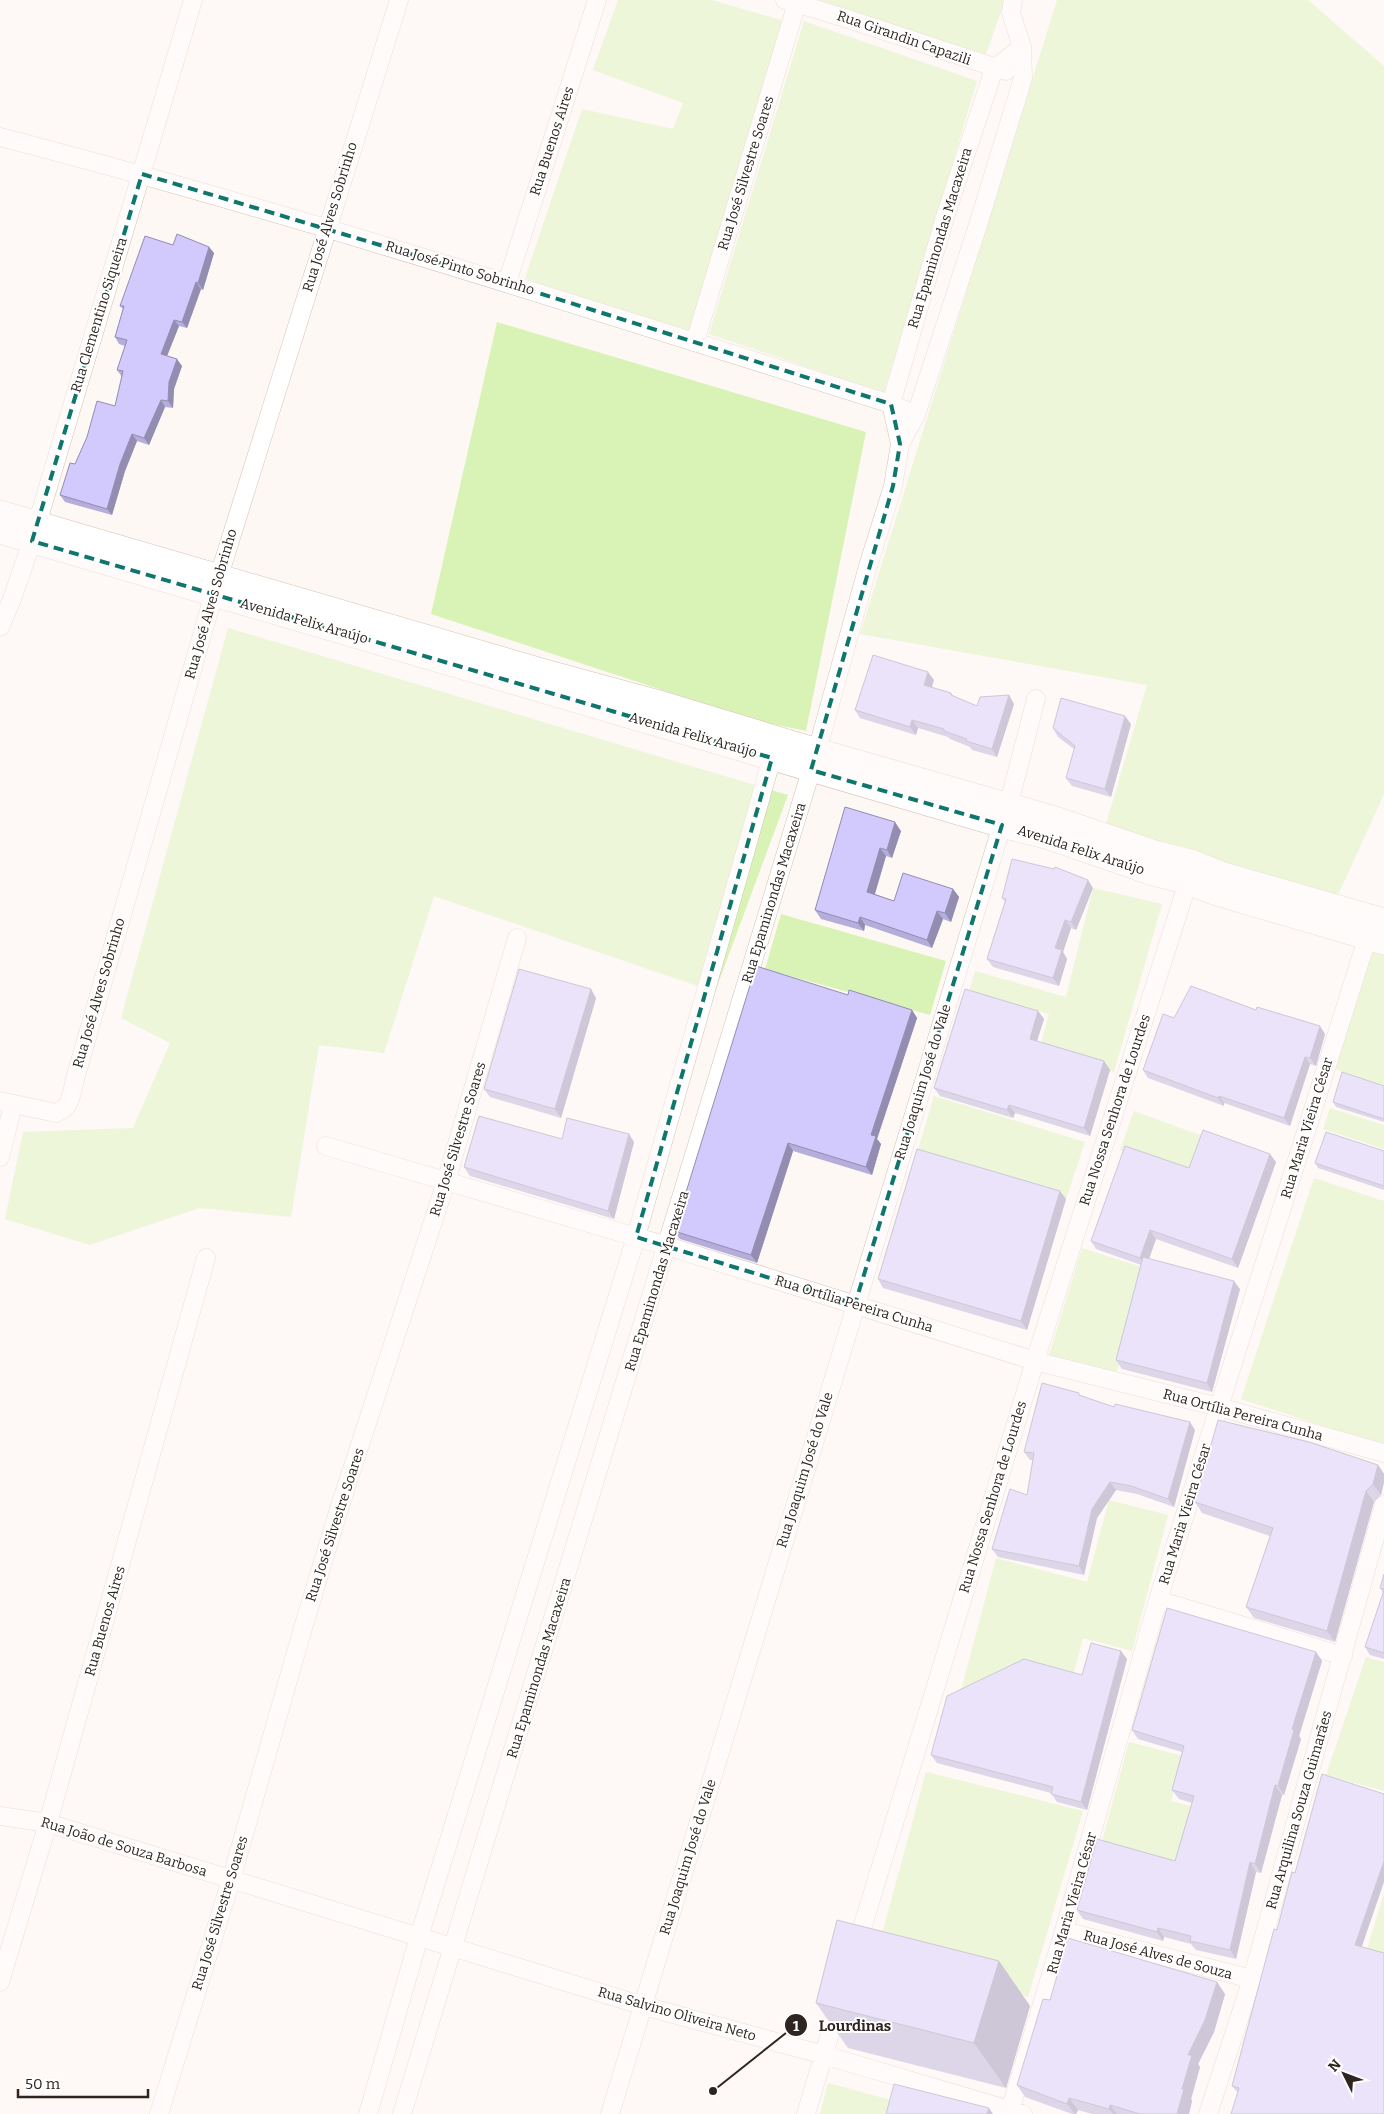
<svg xmlns="http://www.w3.org/2000/svg" width="1384" height="2114" font-family="Bitter,serif">
<style>
.green{fill:#d9f3b6}
.lines{fill:none;stroke-linecap:round;stroke-linejoin:round}
.minor-casing{stroke:#d9bfb2;stroke-width:19}
.secondary-casing{stroke:#d9bfb2;stroke-width:26}
.minor{stroke:#fff;stroke-width:18}
.secondary{stroke:#fff;stroke-width:25}
.wall{fill:#b5adda}
.shaded-wall{fill:#938db1}
.building{fill:#d2c9fd;stroke:#938db1}
.marked{fill:none;stroke:#0f766e;stroke-width:4;stroke-dasharray:10 6;stroke-linejoin:round}
.labels{text-anchor:middle;dominant-baseline:central;stroke-width:4;stroke-linejoin:round;paint-order:stroke}
.street-label{font-size:14px;fill:#2e2520;stroke:#fff}
.leader{fill:none;stroke:#2e2520;stroke-width:2}
.callout-dot{fill:#2e2520;stroke:#fff;stroke-width:2}
.mark-label{font-size:15px;text-anchor:middle;font-weight:bold;fill:#fff}
.callout-label{font-size:15px;text-anchor:middle;font-weight:bold;fill:#2e2520;stroke:#fff;stroke-width:4;stroke-linejoin:round;paint-order:stroke}
</style>
<rect width="100%" height="100%" fill="#fef8f5"/>
<path class="green" d="M618,0H712L784,21L698,333L674,336L525,278L582,109L673,129L683,103L593,70Z
M812,0H1005L985,57Z
M1057,0H1308L1384,66V794L1334,904L1106,824L1147,685L860,634Z
M804,21L977,81L884,393L709,334Z
M497,322L866,432L806,731L753,720L431,614Z
M228,628L788,795L715,992L434,896L384,1053L319,1045L291,1217L199,1208L90,1245L5,1219L23,1132L133,1128L170,1043L121,1018Z
M1093,888L1162,904L1114,1072L1039,1050L1049,1014L969,992L975,971L1066,997Z
M781,914L946,961L930,1015L765,969Z
M1373,943L1384,947V1086L1331,1068Z
M934,1096L1085,1142L1066,1199L917,1153Z
M1330,1108L1384,1125V1149L1323,1129Z
M1134,1111L1208,1138L1194,1176L1120,1150Z
M1314,1178L1384,1201V1446L1241,1399Z
M1082,1248L1148,1269L1116,1374L1049,1355Z
M1109,1500L1168,1515L1132,1651L1083,1638L1073,1675L959,1698L996,1558L1087,1582Z
M1366,1657L1384,1662V1791L1326,1775Z
M1129,1742L1183,1756L1171,1801L1198,1808L1183,1866L1101,1845Z
M926,1772L1083,1811L1028,1997L876,1956Z
M1384,1893V1954L1367,1949Z
M828,2083L906,2104L903,2114H820Z"/>
<g class="lines">
<g class="minor-casing">
<path id="minor" d="M785,0L845,18L1006,71
M0,137C300,215 595,311 891,404L916,415
M507,283L597,0
M695,342L797,3
M900,444L916,415L978,225L1023,78L1022,47L1011,13L1013,0
M0,627L12,599L32,541L193,0
M1008,807L1036,699
M0,1101L56,1113C72,1107 71,1094 75,1079L219,576L399,0
M326,1146L667,1246L1035,1361L1219,1407L1384,1453
M0,1157L13,1105
M1158,1600L1343,1656
M0,1816L48,1823L644,2006L824,2055L1023,2114
M1064,1931L1252,1979
M856,1948L1035,1361L1188,882
M0,1982L48,1823L206,1258
M159,2114L231,1880L303,1628L339,1509L446,1182L517,938
M368,2114L419,1937L636,1237L775,747
M402,2114L817,751L868,566L893,486L900,444L891,404L945,217L994,69L1022,47
M610,2114L1002,825
M806,2114L839,2004
M1009,2114L1064,1931L1158,1600L1371,926
M1208,2114L1252,1979L1384,1505"/>
</g>
<g class="secondary-casing">
<path id="secondary" d="M0,513L545,672L659,703L817,751L1055,819L1158,854L1194,863L1224,875L1384,921
M0,531L1002,825L1049,837L1153,873L1188,882L1217,893L1384,942"/>
</g>
<use href="#minor" class="minor"/>
<use href="#secondary" class="secondary"/>
</g>
<path class="wall" d="M173,245L209,247L214,253L203,290L201,289L187,328L179,326L167,356L182,366L174,389L173,408L165,407L149,445L137,441L125,471L112,515L65,502L60,495L75,464L115,406L122,377L117,370L125,346L119,344L115,337L123,309L120,306Z
M934,680L931,687L951,693L954,697L977,706L1014,704L997,757L972,750L970,747L950,739L948,737L918,728L916,735L860,718L855,710Z
M1131,724L1111,797L1072,786L1066,778L1074,749L1058,737L1053,728Z
M845,807L901,831L892,858L886,856L875,894L894,901L953,889L959,897L951,922L943,919L932,948L865,925L864,931L821,919L815,910Z
M1093,888L1076,930L1071,928L1063,952L1067,959L1059,986L993,967L987,959L1005,902L1002,898Z
M848,995L912,1010L917,1018L877,1139L881,1144L872,1175L793,1151L757,1263L680,1239L674,1231Z
M596,998L561,1118L490,1097L484,1089Z
M1256,1010L1325,1034L1316,1066L1310,1064L1290,1126L1224,1103V1106L1148,1078L1143,1070Z
M1038,1011L1044,1019L1037,1041L1104,1061L1110,1070L1090,1136L1015,1113L1013,1118L940,1096L934,1088Z
M1384,1086V1122L1336,1107L1333,1102Z
M562,1139L634,1142L614,1219L470,1176L464,1167Z
M1384,1151V1190L1318,1168L1315,1163Z
M1276,1162L1238,1268L1156,1239L1149,1259L1240,1289L1212,1392L1122,1369L1116,1360L1141,1265L1096,1249L1091,1241L1189,1168Z
M1066,1199L1027,1330L883,1288L878,1279Z
M1082,1396L1114,1407L1195,1430L1174,1507L1137,1494L1116,1490L1097,1518L1084,1575L998,1557L992,1549L1027,1495L1033,1460H1030L1024,1452Z
M1378,1465L1384,1474V1482L1381,1495L1374,1502L1335,1642L1254,1618L1246,1607L1270,1536L1202,1513L1195,1502Z
M1384,1574V1659L1370,1655L1365,1647L1383,1593L1380,1588Z
M1316,1652L1322,1661L1299,1736L1301,1739L1284,1795H1282L1261,1873L1256,1872L1236,1959L1196,1950L1191,1944L1164,1937L1163,1941L1083,1919L1077,1910L1175,1861L1192,1803L1179,1799L1172,1790L1182,1752L1138,1739L1132,1730Z
M1127,1659L1087,1810L1057,1802L1051,1793L937,1763L931,1755L1082,1675Z
M1295,1873L1238,2093L1232,2086L1277,1930Z
M999,1961L1030,2006L1006,2088L848,2048L816,2003Z
M1225,1994L1214,2032L1198,2064L1200,2067L1191,2099L1192,2101L1189,2114H1092L1078,2110L1076,2114H1072L1025,2097L1017,2085L1050,2000Z"/>
<path class="shaded-wall" d="M209,247L214,253L203,290L198,283Z
M196,282L201,289L187,328L182,322Z
M174,320L179,326L165,361L161,354Z
M177,359L182,366L174,389L173,408L168,401L169,382Z
M161,400L165,407L149,445L144,438Z
M132,434L137,441L125,471L112,515L107,509L120,464Z
M928,672L934,680L930,693L924,685Z
M1009,695L1014,704L997,757L992,749Z
M1125,716L1131,724L1111,797L1105,789Z
M912,720L918,728L916,735L910,727Z
M895,822L901,831L892,858L887,850Z
M880,848L886,856L873,900L867,892Z
M1088,880L1093,888L1076,930L1071,922Z
M953,889L959,897L951,922L945,913Z
M937,911L943,919L932,948L927,940Z
M860,917L865,925L864,931L858,923Z
M1065,920L1071,928L1063,952L1067,959L1059,986L1053,978L1055,948Z
M591,989L596,998L561,1118L555,1109Z
M912,1010L917,1018L877,1139L881,1144L872,1175L866,1167L871,1135Z
M1038,1011L1044,1019L1035,1047L1030,1039Z
M1320,1026L1325,1034L1316,1066L1310,1058Z
M1305,1057L1310,1064L1290,1126L1284,1118Z
M1104,1061L1110,1070L1090,1136L1084,1128Z
M1219,1096L1224,1103V1106L1218,1098Z
M1009,1105L1015,1113L1013,1118L1007,1110Z
M629,1134L634,1142L614,1219L608,1211Z
M788,1143L793,1151L757,1263L751,1255Z
M1270,1154L1276,1162L1238,1268L1232,1259Z
M1060,1191L1066,1199L1027,1330L1021,1321Z
M1150,1230L1156,1239L1146,1267L1140,1258Z
M1234,1281L1240,1289L1212,1392L1207,1383Z
M1190,1422L1195,1430L1174,1507L1168,1499Z
M1378,1465L1384,1474V1482L1381,1495L1373,1484Z
M1110,1482L1116,1490L1097,1518L1084,1575L1079,1566L1092,1509Z
M1366,1491L1374,1502L1335,1642L1327,1631Z
M1121,1651L1127,1659L1087,1810L1081,1802Z
M1316,1652L1322,1661L1299,1736L1301,1739L1284,1795L1278,1786L1292,1729Z
M1275,1785L1282,1795L1261,1873L1255,1864Z
M1384,1861V1882L1360,1952L1355,1945Z
M1250,1862L1256,1872L1236,1959L1230,1950Z
M1158,1928L1164,1937L1163,1941L1157,1932Z
M999,1961L1030,2006L1006,2088L974,2043Z
M1217,1982L1225,1994L1214,2032L1198,2064L1200,2067L1191,2099L1192,2101L1189,2114H1177L1188,2055Z
M1069,2098L1078,2110L1076,2114H1075L1067,2104Z
M1110,2105L1117,2114H1113L1109,2109Z
M989,2108L993,2114H987Z"/>
<path class="building" d="M177,234L209,247L198,283L196,282L182,322L174,320L161,354L177,359L169,382L168,401L161,400L144,438L132,434L120,464L107,509L60,495L70,463L75,464L87,437L97,401L115,406L123,371L117,370L127,340L115,337L124,306H120L145,236L173,245Z
M873,655L928,672L924,685L951,693V695L977,706L980,697L1009,695L992,749L966,741L967,739L944,731V729L912,720L910,727L855,710Z
M1061,698L1125,716L1105,789L1066,778L1075,746L1053,728Z
M845,807L895,822L887,850L880,848L867,892L894,901L903,873L953,889L945,913L937,911L927,940L860,917L858,923L815,910Z
M1012,859L1054,869L1055,867L1088,880L1071,922L1065,920L1055,948L1062,950L1053,978L987,959L1006,899L1002,898Z
M756,966L848,995L849,990L912,1010L871,1135L876,1136L866,1167L788,1143L751,1255L674,1231Z
M519,969L591,989L555,1109L484,1089Z
M1191,986L1256,1010L1257,1007L1320,1026L1310,1058L1305,1057L1284,1118L1219,1096L1218,1098L1143,1070L1163,1014L1174,1018Z
M965,989L1038,1011L1030,1039L1104,1061L1084,1128L1009,1105L1007,1110L934,1088Z
M1342,1072L1384,1086V1119L1333,1102Z
M479,1116L562,1139L567,1118L629,1134L608,1211L464,1167Z
M1203,1130L1270,1154L1232,1259L1150,1230L1140,1258L1091,1241L1125,1146L1189,1168Z
M1326,1132L1384,1151V1186L1315,1163Z
M917,1149L1060,1191L1021,1321L878,1279Z
M1143,1257L1234,1281L1207,1383L1116,1360Z
M1042,1383L1079,1393V1395L1114,1407L1115,1404L1190,1422L1168,1499L1131,1486L1110,1482L1092,1509L1079,1566L992,1549L1010,1489L1027,1495L1034,1453L1024,1452Z
M1218,1420L1309,1442L1378,1465L1373,1484L1366,1491L1327,1631L1246,1607L1273,1528L1195,1502Z
M1384,1574V1589L1380,1588Z
M1384,1590V1653L1365,1647Z
M1167,1608L1316,1652L1292,1729L1294,1730L1278,1786L1275,1785L1255,1864L1250,1862L1230,1950L1190,1941L1191,1936L1158,1928L1157,1932L1077,1910L1097,1839L1175,1861L1194,1796L1172,1790L1184,1746L1132,1730Z
M1091,1643L1121,1651L1081,1802L1051,1794L1053,1787L931,1755L947,1696L1024,1659L1082,1675Z
M1322,1774L1384,1794V1861L1355,1945L1384,1953V2114H1231L1239,2088L1232,2086L1274,1929L1277,1930L1292,1872L1295,1873Z
M837,1920L999,1961L974,2043L816,2003Z
M1068,1938L1217,1982L1205,2020L1188,2055H1192L1182,2089H1184L1177,2114H1140L1110,2105L1109,2109L1069,2098L1067,2104L1017,2085L1043,1999L1050,2000Z
M894,2084L989,2108L987,2114H886Z"/>
<path d="M0 0H1384V2114H0ZM142,174L507,283L891,404L900,444L893,486L811,770L1002,825L855,1304L636,1237L772,758L32,541Z" fill="#fef8f5" fill-opacity=".55" fill-rule="evenodd"/>
<path class="marked" d="M142,174L507,283L891,404L900,444L893,486L811,770L1002,825L855,1304L636,1237L772,758L32,541Z"/>
<g class="labels">
<g class="street-label">
<text transform="translate(904 38) rotate(19)">Rua Girandin Capazili</text>
<text transform="translate(552 141) rotate(-72)">Rua Buenos Aires</text>
<text transform="translate(746 173) rotate(-73)">Rua José Silvestre Soares</text>
<text transform="translate(330 217) rotate(-73)">Rua José Alves Sobrinho</text>
<text transform="translate(940 238) rotate(-73)">Rua Epaminondas Macaxeira</text>
<text transform="translate(460 268) rotate(17)">Rua José Pinto Sobrinho</text>
<text transform="translate(99 315) rotate(-73)">Rua Clementino Siqueira</text>
<text transform="translate(211 604) rotate(-74)">Rua José Alves Sobrinho</text>
<text transform="translate(304 621) rotate(16)">Avenida Felix Araújo</text>
<text transform="translate(693 735) rotate(16)">Avenida Felix Araújo</text>
<text transform="translate(1081 850) rotate(18)">Avenida Felix Araújo</text>
<text transform="translate(774 893) rotate(-73)">Rua Epaminondas Macaxeira</text>
<text transform="translate(99 993) rotate(-74)">Rua José Alves Sobrinho</text>
<text transform="translate(923 1082) rotate(-73)">Rua Joaquim José do Vale</text>
<text transform="translate(1115 1110) rotate(-72)">Rua Nossa Senhora de Lourdes</text>
<text transform="translate(1307 1128) rotate(-73)">Rua Maria Vieira César</text>
<text transform="translate(458 1139) rotate(-73)">Rua José Silvestre Soares</text>
<text transform="translate(657 1281) rotate(-73)">Rua Epaminondas Macaxeira</text>
<text transform="translate(854 1304) rotate(17)">Rua Ortília Pereira Cunha</text>
<text transform="translate(1243 1415) rotate(15)">Rua Ortília Pereira Cunha</text>
<text transform="translate(805 1470) rotate(-73)">Rua Joaquim José do Vale</text>
<text transform="translate(993 1497) rotate(-73)">Rua Nossa Senhora de Lourdes</text>
<text transform="translate(1185 1514) rotate(-73)">Rua Maria Vieira César</text>
<text transform="translate(335 1525) rotate(-72)">Rua José Silvestre Soares</text>
<text transform="translate(105 1621) rotate(-74)">Rua Buenos Aires</text>
<text transform="translate(539 1668) rotate(-73)">Rua Epaminondas Macaxeira</text>
<text transform="translate(1299 1810) rotate(-74)">Rua Arquilina Souza Guimarães</text>
<text transform="translate(124 1847) rotate(17)">Rua João de Souza Barbosa</text>
<text transform="translate(688 1857) rotate(-73)">Rua Joaquim José do Vale</text>
<text transform="translate(1072 1903) rotate(-74)">Rua Maria Vieira César</text>
<text transform="translate(220 1913) rotate(-73)">Rua José Silvestre Soares</text>
<text transform="translate(1158 1955) rotate(15)">Rua José Alves de Souza</text>
<text transform="translate(677 2014) rotate(16)">Rua Salvino Oliveira Neto</text>
</g>
</g>
<path class="leader" d="M713 2091L796 2025"/>
<g class="callout-dot">
<circle cx="713" cy="2091" r="5"/>
<circle cx="796" cy="2025" r="12"/>
</g>
<g class="mark-label">
<text x="796" y="2031">1</text>
</g>
<g class="callout-label">
<text x="855" y="2031">Lourdinas</text>
</g>
<g transform="translate(1344 2074) rotate(312)" stroke="#ffffff" stroke-width="4" paint-order="stroke">
<path d="M0-4L9 19L0 12L-9 19Z" fill="#2e2520"/>
<text y="-8" font-size="14" font-weight="bold" text-anchor="middle" fill="#2e2520">N</text>
</g>
<path d="M18 2089v8h130v-8" fill="none" stroke="#2e2520" stroke-width="2.5"/>
<text x="25" y="2089" font-size="15" fill="#2e2520" stroke="#ffffff" stroke-width="4" paint-order="stroke">50 m</text>
</svg>
